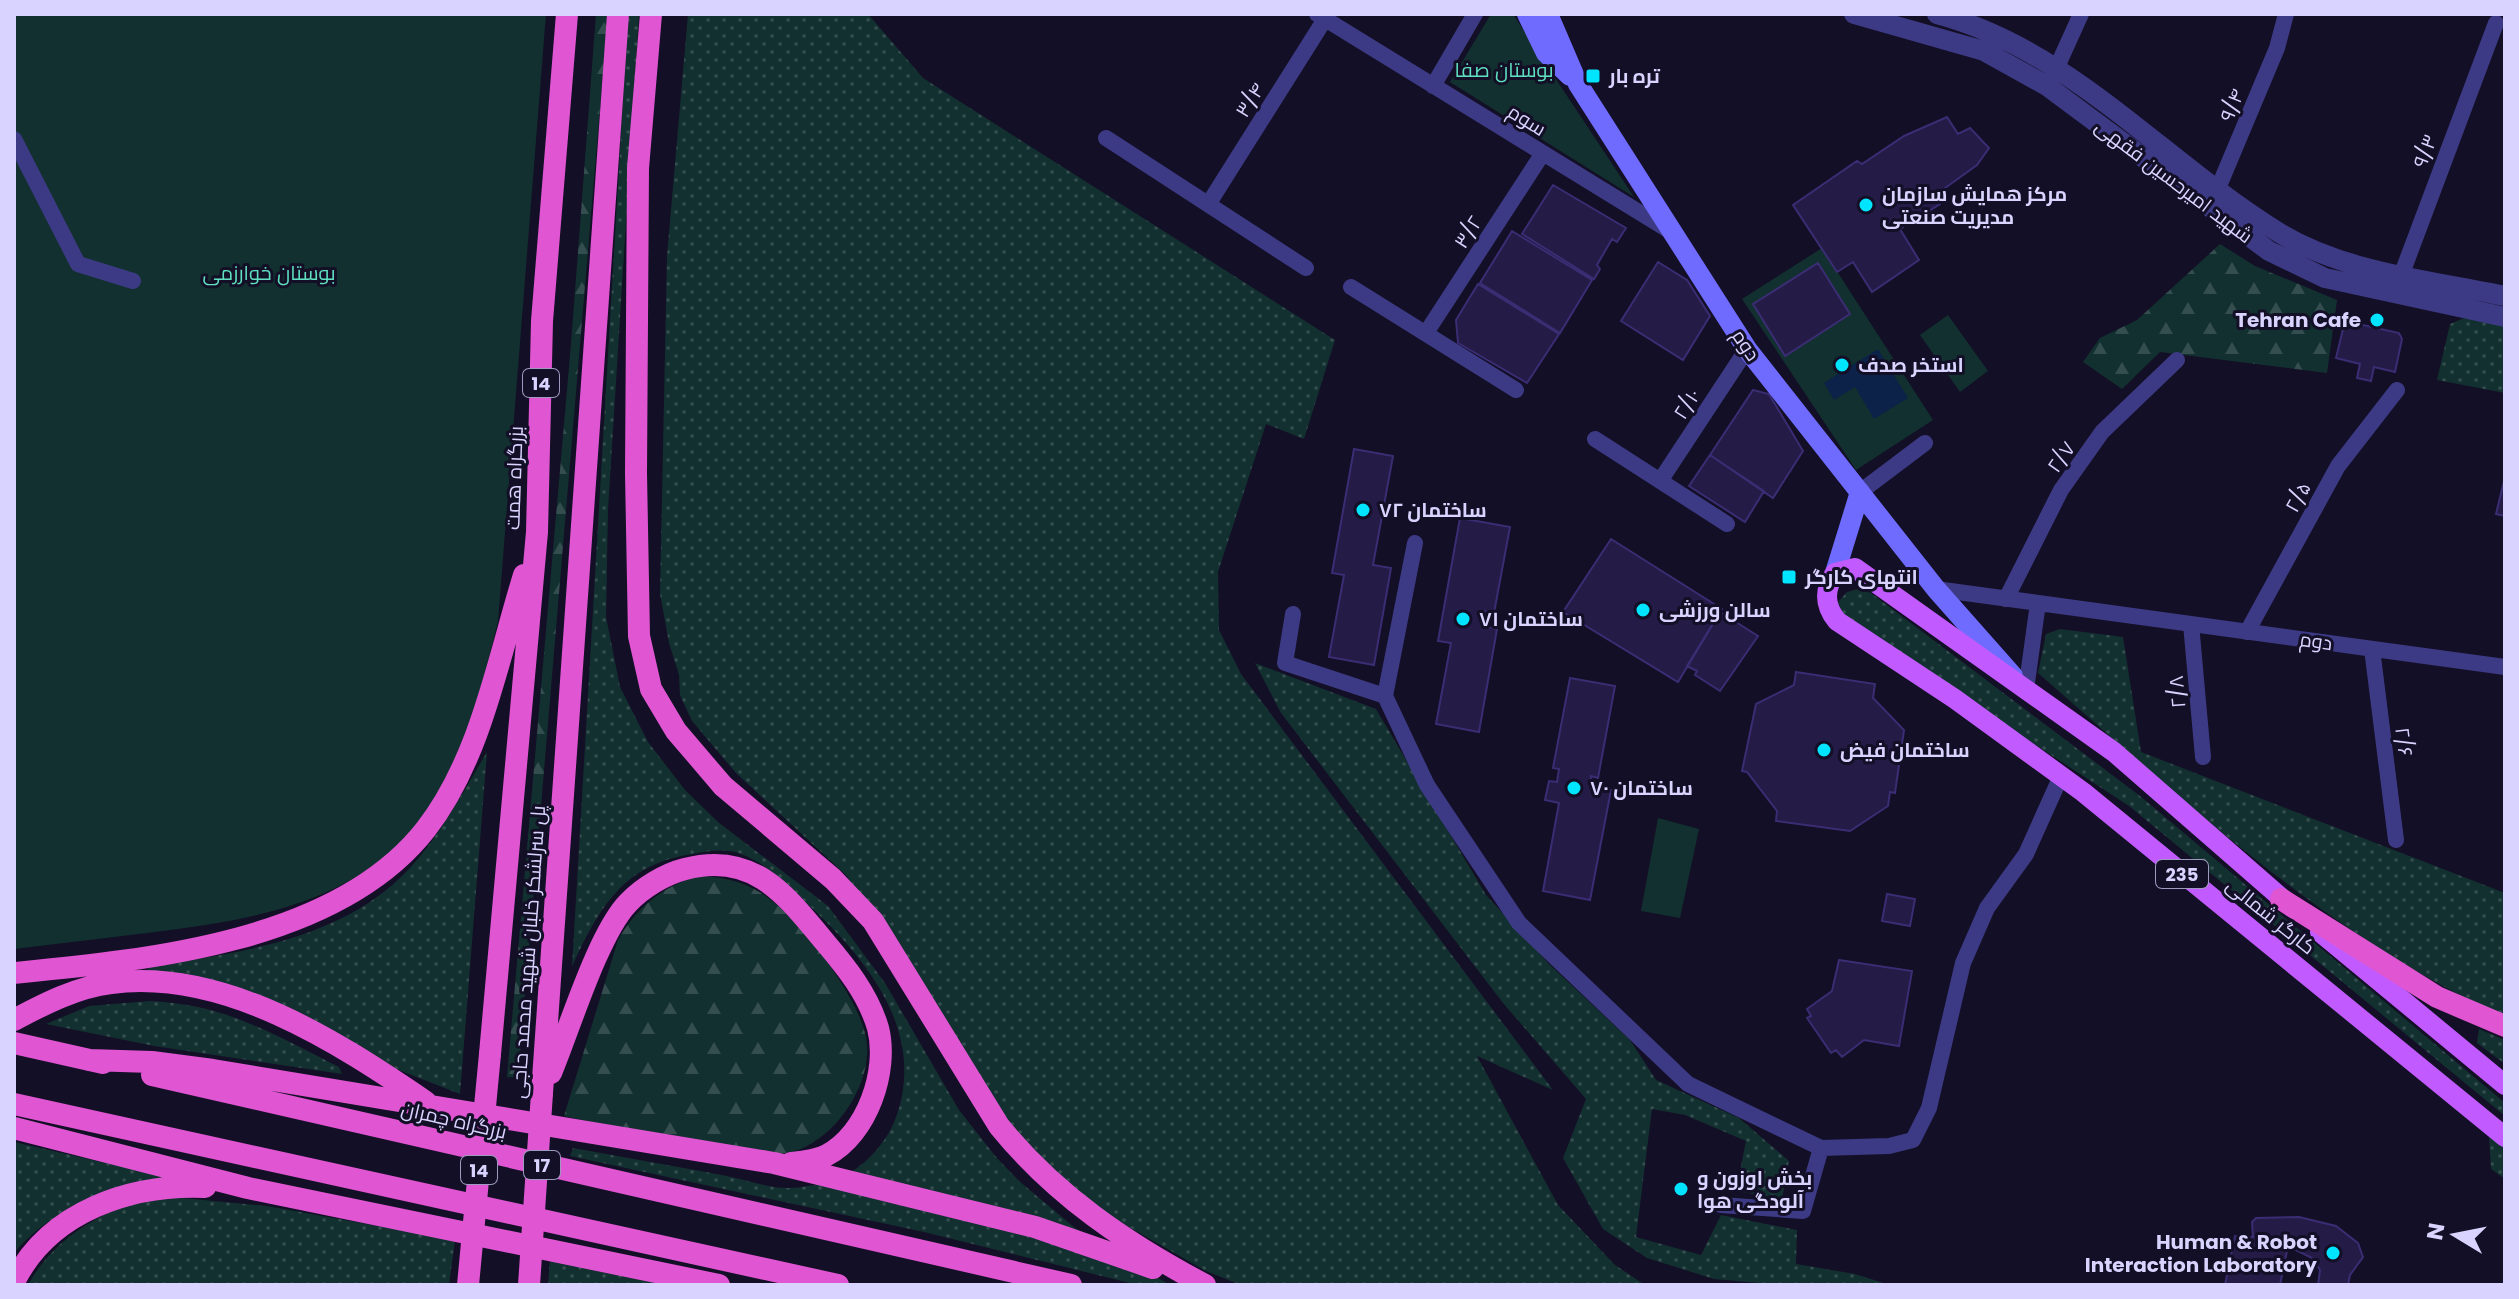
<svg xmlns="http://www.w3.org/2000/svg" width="2519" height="1299" font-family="Poppins,Cairo,sans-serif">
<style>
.grass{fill:url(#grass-dots)}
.forest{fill:url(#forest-firs)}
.park{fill:#12302f}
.water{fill:#0c2248}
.building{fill:#241b47;stroke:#3b2d73;stroke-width:2}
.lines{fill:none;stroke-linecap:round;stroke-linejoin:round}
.minor{stroke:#3d3a85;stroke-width:16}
.tertiary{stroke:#3d3a85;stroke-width:20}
.secondary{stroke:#6f6bff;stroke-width:20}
.primary{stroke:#c25bff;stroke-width:20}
.trunk{stroke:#e055d1;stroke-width:22}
.trunk-bridge{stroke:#e055d1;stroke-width:22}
.poi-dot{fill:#00e5ff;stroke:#130f26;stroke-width:3}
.labels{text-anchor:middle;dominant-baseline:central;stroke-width:6;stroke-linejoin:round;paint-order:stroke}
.shield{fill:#130f26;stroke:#9e99be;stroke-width:2}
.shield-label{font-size:18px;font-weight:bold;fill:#d9d4ff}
.park-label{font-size:20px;fill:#5fe0c0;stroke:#130f26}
.poi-label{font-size:20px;font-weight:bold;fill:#d9d4ff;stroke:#130f26;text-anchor:start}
.street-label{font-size:20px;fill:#d9d4ff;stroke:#130f26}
</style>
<defs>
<pattern id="grass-dots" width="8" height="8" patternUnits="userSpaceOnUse" patternTransform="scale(2)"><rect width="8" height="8" fill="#12302f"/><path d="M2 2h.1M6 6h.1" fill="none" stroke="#344d4e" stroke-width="1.8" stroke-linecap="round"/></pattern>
<pattern id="forest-firs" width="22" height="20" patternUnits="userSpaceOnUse" patternTransform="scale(2)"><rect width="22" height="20" fill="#12302f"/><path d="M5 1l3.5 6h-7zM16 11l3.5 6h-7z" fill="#344d4e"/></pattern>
</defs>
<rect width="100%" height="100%" fill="#130f26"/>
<path class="grass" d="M628,14H639L608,510L606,617L620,687L648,742L685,790L718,822L828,906L885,983L959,1110L996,1157L1019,1181L1075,1228L1170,1285H1138L924,1232L570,1156L573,1148C623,1157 673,1166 722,1175C743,1179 767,1188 788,1188C803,1188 828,1183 842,1177C864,1167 886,1143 895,1120C927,1036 871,964 813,909C791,888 770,865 741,854C726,848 708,851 693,854C623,864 599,908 572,967Z
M688,14H868L923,78L1335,340L1304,439L1266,424L1218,572L1219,630L1241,674L1553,1090L1477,1056L1558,1205L1615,1265L1645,1285H1241L1206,1271L1106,1214L1066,1183L1011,1126L847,876L736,773L692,721L680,695L679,675L669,643L660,594L667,256Z
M2464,318L2505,326V393L2437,380L2450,324Z
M1858,589L1871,593L2140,796L2505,1103V1116L2129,806L1846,621L1838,602L1847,592Z
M2060,629L2123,637L2141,752L2505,893V1017C2329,938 2182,799 2038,673L2046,634Z
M1255,663L1376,709L1486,895L1549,964L1630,1040L1656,1080L1739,1118L1789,1161L1782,1199L1736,1191L1746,1141L1685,1115L1652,1109L1636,1237L1701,1255L1721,1215L1797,1230L1796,1264L1855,1274L1890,1285H1783L1714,1279L1647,1258L1603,1229L1563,1158L1586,1099L1503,1003L1281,713Z
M487,752L460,1094L146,971L151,966C242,952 342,940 409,869C441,834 463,792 487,752Z
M150,1001C225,1004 273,1034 339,1067L342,1074L154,1046L46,1024L89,1006Z
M2479,1029L2505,1040V1064L2477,1043Z
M2489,1135L2505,1148V1179L2491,1169Z
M14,1142L180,1180C114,1193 60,1199 14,1253Z
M161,1196L267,1206L455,1240L449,1285H28C54,1237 107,1206 161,1196Z
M550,1259L677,1285H548Z"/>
<path class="forest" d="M596,14H608L518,1078L507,1077L571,344Z
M2220,244L2255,266L2337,300L2327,373L2160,352L2122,389L2083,362L2100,338L2137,320Z
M697,876C719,876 742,881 761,893C797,915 855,992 865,1033C878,1079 833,1146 786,1153C768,1156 749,1151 731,1148C675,1140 619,1128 564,1116L618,940C636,908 662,887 697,876Z"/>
<path class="park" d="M14,14H546L498,621C484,679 469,742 438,794C376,901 260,919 147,933C103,938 59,944 14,949Z
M1491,14H1513L1634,197L1450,82Z
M1822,248L1933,420L1856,470L1742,299Z
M1948,315L1988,371L1960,392L1920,335Z
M1658,818L1699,829L1680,918L1641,911Z"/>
<path class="water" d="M1878,349L1908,398L1874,419L1855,387L1834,400L1824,383Z"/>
<path class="building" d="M1947,117L1958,134L1970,128L1989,148L1977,165L1945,188L1940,204L1900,229L1919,260L1872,292L1853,262L1837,272L1793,205L1857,161L1862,164L1904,136Z
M1553,185L1626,228L1617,242L1612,239L1597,265L1600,269L1594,279L1522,234Z
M1512,231L1592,280L1560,333L1480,283Z
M1658,262L1687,280L1710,316L1683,360L1621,321Z
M1818,263L1850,314L1785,356L1753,304Z
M1478,284L1559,334L1527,383L1458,343L1456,320Z
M2345,321L2399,333L2402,339L2395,372L2374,367L2371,381L2357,378L2360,364L2336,358Z
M1753,390L1769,394L1803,451L1773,498L1710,455Z
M1354,449L1393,456L1373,565L1391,568L1374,665L1329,657L1344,575L1332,573Z
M1710,455L1764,491L1745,522L1689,486Z
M2504,481H2505V516L2496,514Z
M1460,518L1510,527L1494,613L1485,611L1483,626L1497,629L1479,732L1436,724L1451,643L1438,641Z
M1611,539L1722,609L1678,682L1563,612Z
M1720,612L1758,636L1720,691L1695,675L1697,671L1687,666Z
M1796,672L1875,684L1873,698L1904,730L1895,793L1890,792L1888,806L1850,831L1776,821L1777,811L1747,772L1742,771L1756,704L1794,685Z
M1570,678L1615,686L1598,778L1591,776L1590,786L1611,790L1590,900L1543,891L1559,803L1545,800L1549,781L1557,782L1559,769L1553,768Z
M1887,894L1915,899L1910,926L1882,921Z
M1839,960L1912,971L1899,1046L1864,1040L1842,1057L1836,1050L1831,1053L1807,1018L1811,1016L1807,1009L1832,991Z
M2299,1217L2336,1226L2358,1243L2363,1257L2350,1275L2348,1285H2318L2320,1270L2312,1258L2288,1246L2280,1285H2225L2235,1236L2253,1237L2252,1222L2256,1218Z"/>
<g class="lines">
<path class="minor" d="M1317,14L1673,233
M2052,78L2081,14
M1433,86L1475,14
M1106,138L1306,268
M14,139L78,264L133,281
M2214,198L2277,48L2286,14
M1209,203L1325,19
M2398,284L2496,23
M1351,287L1516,390
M1426,333L1543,153
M1595,439L1727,524
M1660,481L1747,349
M1860,492L1925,443
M1415,543L1385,696L1427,785L1519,923L1688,1084L1821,1148L1889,1146L1913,1140L1929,1108L1963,963L1987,908L2026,854L2061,776
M1936,589L2505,667
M2006,599L2061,490L2102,432L2177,360
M1293,614L1285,663L1385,696
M2191,624L2203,757
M2247,632L2338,466L2397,390
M2372,649L2396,840
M2026,690L2038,603
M1721,1205L1803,1211L1821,1148"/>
<path class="tertiary" d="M1854,14L1984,51L2047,86L2269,251L2325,278L2505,317
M1937,14C2070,49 2164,162 2278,232C2345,273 2430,280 2505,296"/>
<path class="secondary" d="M1527,14L1546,53L1570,76
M1548,14L1578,84L1747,349L1936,589L2013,676
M1835,573L1860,492"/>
<path class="primary" d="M2293,908L2114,752L1855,568L1835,573C1824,590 1824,605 1837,621L1955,699L2083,792L2505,1137
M2320,932L2505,1085"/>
<path class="trunk" d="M651,14L638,168L636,473L639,636L651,689L676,731L723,786L833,879L873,921L999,1126C1056,1196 1126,1243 1205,1285
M2281,899L2437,997L2505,1026
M14,973C148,960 338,942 426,829C481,758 498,659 524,575
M14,1020C44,1004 77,987 111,983C224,968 338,1042 426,1102
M14,1043L103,1063
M490,1054L537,532L542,321L567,14
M89,1060L152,1062L213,1070L774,1163L1035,1227L1153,1268
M551,1073C569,1030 598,934 628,903C642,888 665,874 685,869C753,851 785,894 824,941C846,967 868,994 878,1028C889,1071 867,1134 827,1155C816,1161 803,1162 791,1163
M152,1075L1071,1285
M542,1093L618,14
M14,1104L838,1285
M14,1128L248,1188L719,1285
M14,1282C49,1211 131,1184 205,1187"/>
<path class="trunk-bridge" d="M468,1285L490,1054
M529,1285L542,1093"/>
</g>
<g class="poi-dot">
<rect x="1585" y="68" width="16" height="16" rx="4"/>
<circle cx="1866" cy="205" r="8"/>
<circle cx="2377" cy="320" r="8"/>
<circle cx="1842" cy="365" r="8"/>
<circle cx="1363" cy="510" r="8"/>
<rect x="1781" y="569" width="16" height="16" rx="4"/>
<circle cx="1643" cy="610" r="8"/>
<circle cx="1463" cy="619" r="8"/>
<circle cx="1824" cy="750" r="8"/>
<circle cx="1574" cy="788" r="8"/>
<circle cx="1681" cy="1189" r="8"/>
<circle cx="2333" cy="1253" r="8"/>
</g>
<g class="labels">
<g class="shield">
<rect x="523" y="369" width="36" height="28" rx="6"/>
<rect x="2156" y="860" width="52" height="28" rx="6"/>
<rect x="524" y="1151" width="36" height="28" rx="6"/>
<rect x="461" y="1156" width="36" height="28" rx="6"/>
</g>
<g class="shield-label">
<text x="541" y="383">14</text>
<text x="2182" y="874">235</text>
<text x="542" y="1165">17</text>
<text x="479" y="1170">14</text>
</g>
<g class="park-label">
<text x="1504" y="70">بوستان صفا</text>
<text x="269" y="273">بوستان خوارزمی</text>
</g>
<g class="poi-label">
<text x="1609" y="76">تره بار</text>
<text x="1882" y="194">مرکز همایش سازمان<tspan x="1882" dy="23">مدیریت صنعتی</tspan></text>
<text x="2361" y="320" text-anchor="end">Tehran Cafe</text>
<text x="1858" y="365">استخر صدف</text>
<text x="1379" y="510">ساختمان ۷۲</text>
<text x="1805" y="577">انتهای کارگر</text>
<text x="1659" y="610">سالن ورزشی</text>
<text x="1479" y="619">ساختمان ۷۱</text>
<text x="1840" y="750">ساختمان فیض</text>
<text x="1590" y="788">ساختمان ۷۰</text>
<text x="1697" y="1178">بخش اوزون و<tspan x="1697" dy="23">آلودگی هوا</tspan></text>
<text x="2317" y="1242" text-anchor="end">Human &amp; Robot<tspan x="2317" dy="23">Interaction Laboratory</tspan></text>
</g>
<g class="street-label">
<text transform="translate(1250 100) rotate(-58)">۳/۴</text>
<text transform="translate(2232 105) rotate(-68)">۹/۴</text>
<text transform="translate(1527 120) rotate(32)">سوم</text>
<text transform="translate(2425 151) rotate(-69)">۹/۳</text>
<text transform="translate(2174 181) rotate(37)">شهید امیرحسین فقهی</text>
<text transform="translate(1468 232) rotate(-57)">۳/۲</text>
<text transform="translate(1746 345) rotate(56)">دوم</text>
<text transform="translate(1687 404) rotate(-57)">۲/۱۰</text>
<text transform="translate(2061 457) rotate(-55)">۲/۷</text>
<text transform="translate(514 478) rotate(-88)">بزرگراه همت</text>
<text transform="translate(2298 497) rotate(-61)">۲/۵</text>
<text transform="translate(2316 641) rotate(8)">دوم</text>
<text transform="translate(2177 692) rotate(-95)">۲/۸</text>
<text transform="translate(2404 742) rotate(83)">۲/۶</text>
<text transform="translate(2271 916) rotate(39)">کارگر شمالی</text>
<text transform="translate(528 952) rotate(-86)">پل سرلشکر خلبان شهید محمد حاجی</text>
<text transform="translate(454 1120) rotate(13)">بزرگراه چمران</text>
</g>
</g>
<rect width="2519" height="1299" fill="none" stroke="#d9d4ff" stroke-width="32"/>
<g transform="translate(2455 1235) rotate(280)" stroke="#130f26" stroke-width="6" paint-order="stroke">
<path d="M0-6L14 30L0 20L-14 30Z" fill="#d9d4ff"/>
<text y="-12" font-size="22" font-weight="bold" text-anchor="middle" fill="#d9d4ff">N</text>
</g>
</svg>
